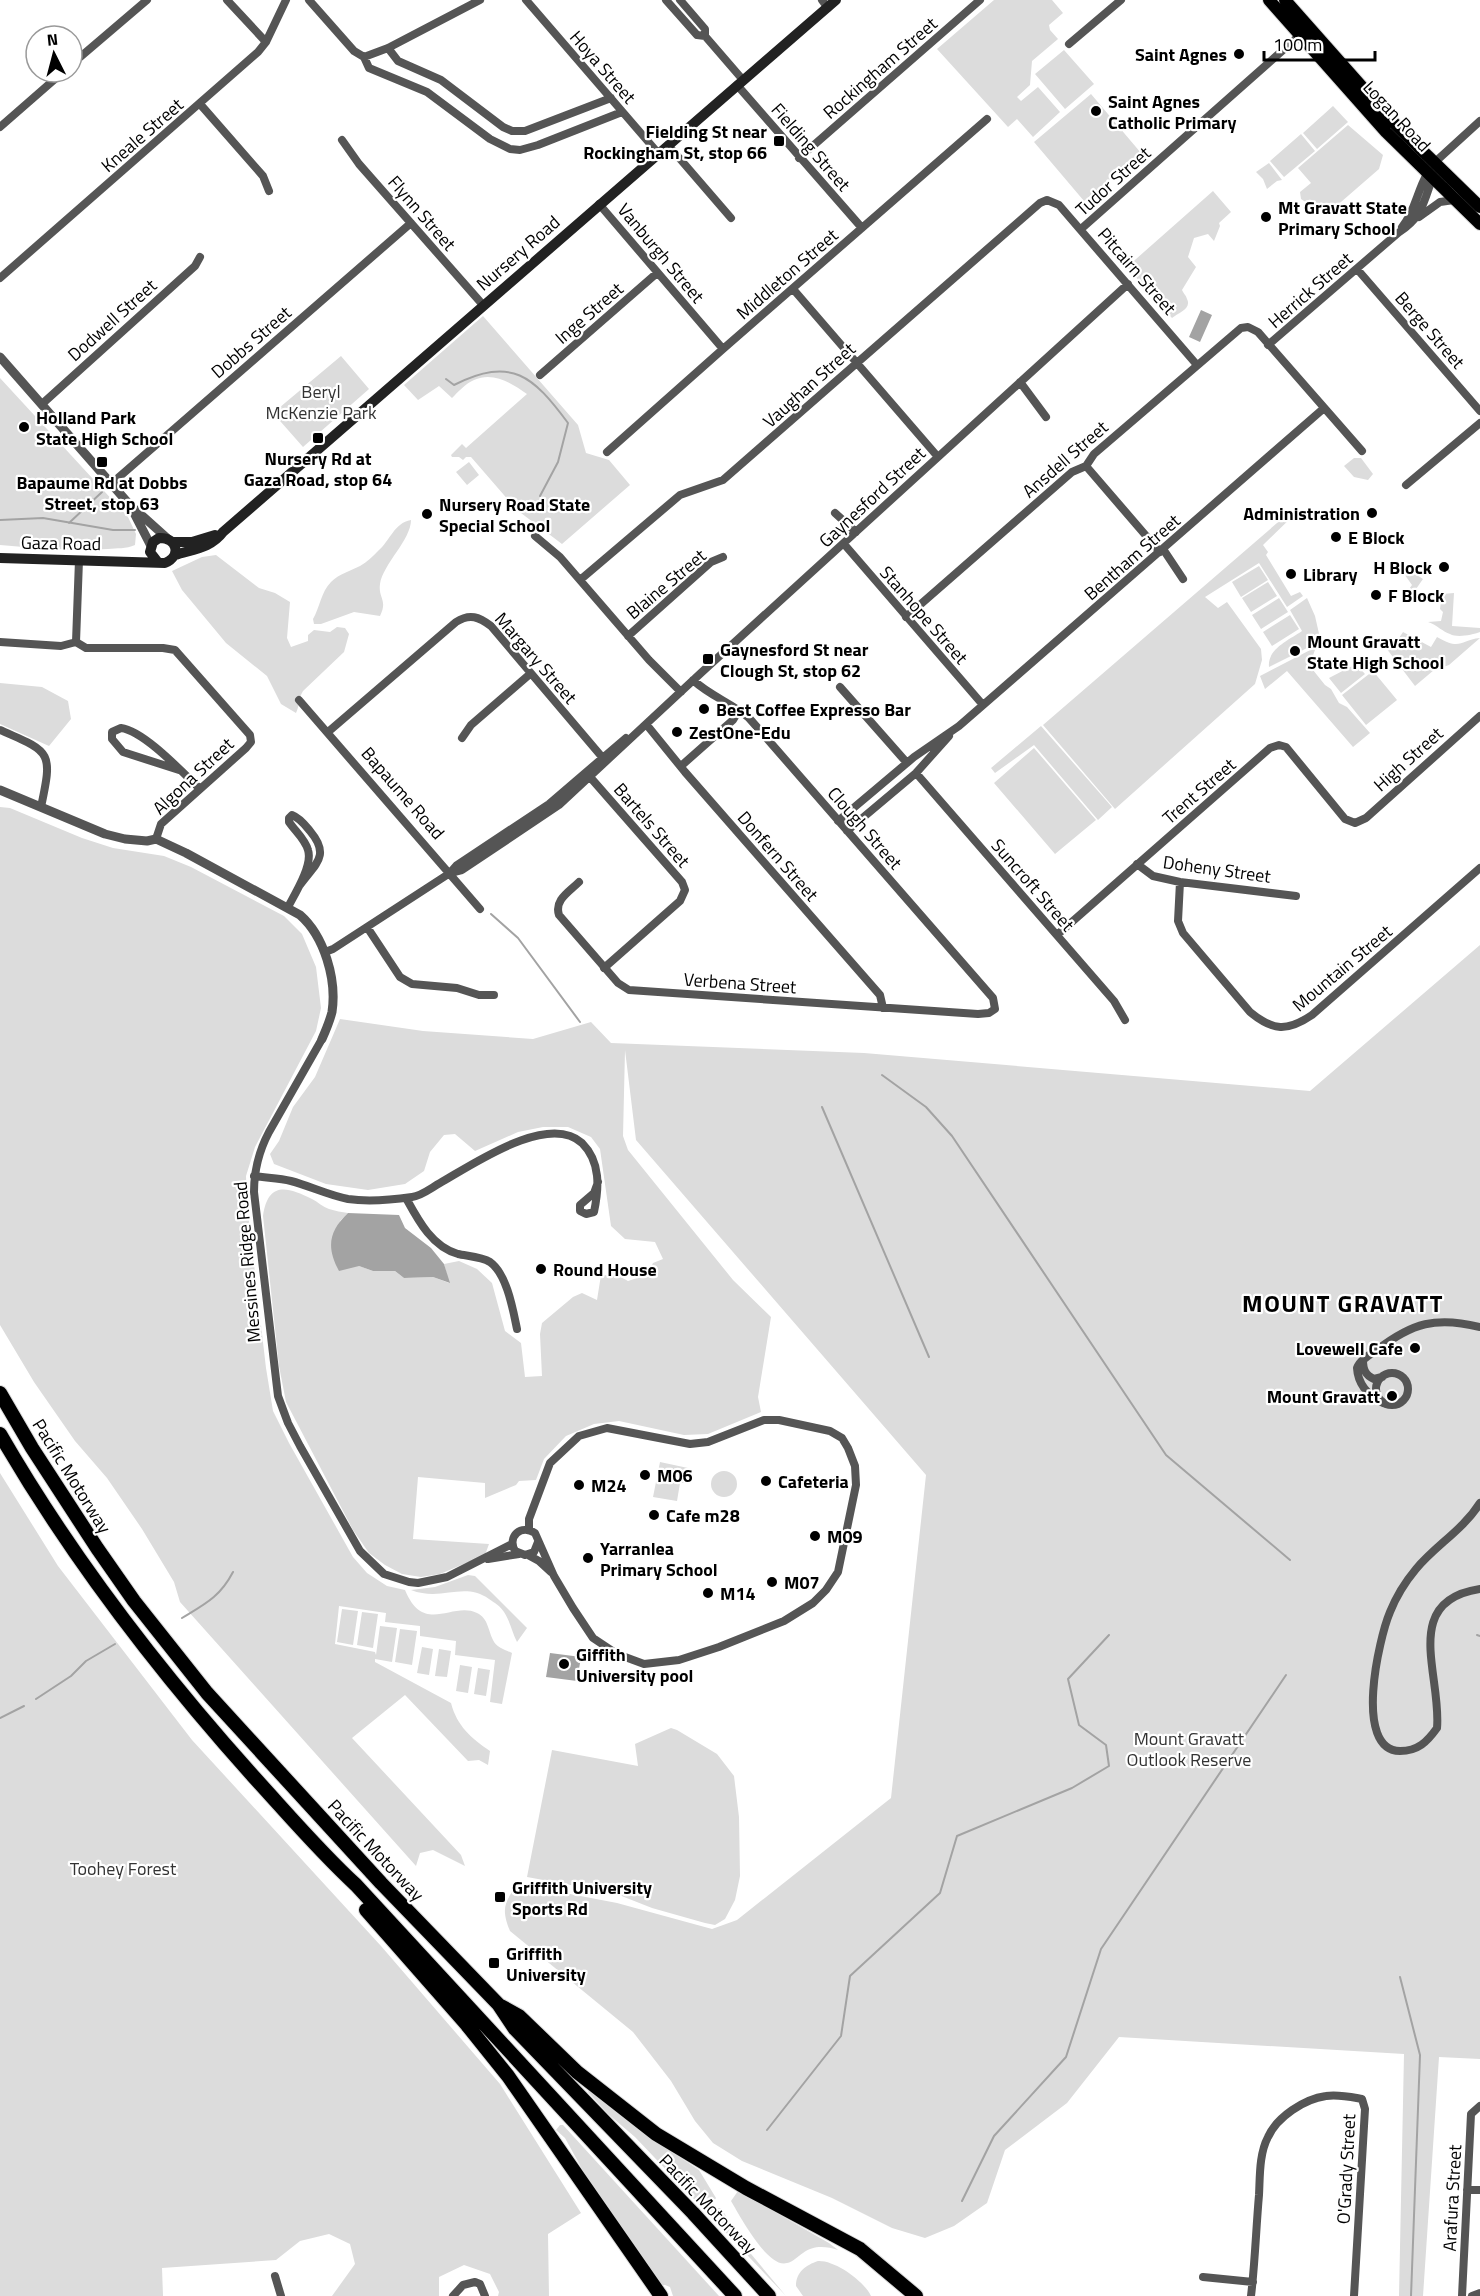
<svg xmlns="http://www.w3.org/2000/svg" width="1480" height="2296" font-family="'Titillium Web',sans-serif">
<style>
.green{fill:#dcdcdc}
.water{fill:#a3a3a3}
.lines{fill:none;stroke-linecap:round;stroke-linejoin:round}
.stream{stroke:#a3a3a3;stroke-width:2}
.primary-casing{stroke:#dbdbdb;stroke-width:14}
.motorway-casing{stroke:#dbdbdb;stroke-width:16}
.minor{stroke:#555;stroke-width:8}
.tertiary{stroke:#555;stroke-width:9}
.secondary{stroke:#222;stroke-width:10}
.primary{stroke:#000;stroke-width:12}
.motorway{stroke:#000;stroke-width:14}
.poi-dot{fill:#000;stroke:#fff;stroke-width:2}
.labels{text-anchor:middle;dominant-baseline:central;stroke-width:4.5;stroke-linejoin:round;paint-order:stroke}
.poi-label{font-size:18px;font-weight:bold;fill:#000;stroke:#fff;text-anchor:start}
.street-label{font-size:18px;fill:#000;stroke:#fff}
.park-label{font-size:18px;fill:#333;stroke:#fff}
.district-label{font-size:24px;font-weight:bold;letter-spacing:1.5px;fill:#000;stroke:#fff}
</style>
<rect width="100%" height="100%" fill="#fff"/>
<path class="green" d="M994,0H1052L1063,13L1049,25L1050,30L1058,39L1032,61L1030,85L1017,97L1021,101L1038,87L1060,112L1033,137L1017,119L1008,127L937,49Z
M1064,50L1094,84L1065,109L1035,74Z
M1091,94L1141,153L1084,201L1034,142Z
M1333,106L1348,122L1317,149L1303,133Z
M1348,125L1383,155L1379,169L1341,202L1327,211L1313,207L1301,199L1300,192L1311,183L1298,168Z
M1301,134L1315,151L1284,177L1270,161Z
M1269,163L1282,180L1277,181L1267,189L1263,179L1256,172Z
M1213,191L1231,212L1219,223L1220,226L1214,241L1208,234L1194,238L1188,257L1196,267L1182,290C1183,293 1186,295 1187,299C1192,309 1178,313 1172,318L1127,267Z
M483,316L578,425L586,453L609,460L630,485L562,544L517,510L471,457H466L463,460L459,457H452L451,455L462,444L466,448L527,394C512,384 494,371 474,380C466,383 458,392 452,398L439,386L418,400L404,385Z
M341,356L369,389L303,447L273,413Z
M0,378L128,517L136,534L135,545C126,549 117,548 108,549C71,551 36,548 0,545Z
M1354,458H1361L1373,474L1368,480L1354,477L1344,466Z
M469,462L479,475L467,485L456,472Z
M1291,511L1296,513L1263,545L1268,552L1266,555L1291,596L1300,592L1303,596L1287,607L1259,563L1205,597L1218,608L1227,602L1261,649L1262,660L1255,684L1115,809L1043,725Z
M411,520C411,540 383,564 380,584C378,598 388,600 380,616L354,612L321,624H314L313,619C320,607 321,592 331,582C339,574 350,571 360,566C367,562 373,556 378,551C390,541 394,523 411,520Z
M216,555L259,588L275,593L290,602L287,638L291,647L308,641V635L314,630L330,632L337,627L345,628L349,634L344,652L303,691C298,699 300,705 296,713L281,704L267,676L226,643L182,590L172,571L202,557Z
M1259,566L1268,580L1241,597L1232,582Z
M1404,570L1412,575L1414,573L1423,579L1409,599H1402L1412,585L1402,571Z
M1268,582L1277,596L1251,612L1242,598Z
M1454,593L1452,626L1480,628V632C1472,635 1457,638 1450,634C1443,632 1437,625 1428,622L1441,621L1443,612L1440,609L1442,594Z
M1279,598L1288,612L1261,629L1252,615Z
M1307,598L1315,616L1320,638L1315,644L1269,667C1267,649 1289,640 1302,631L1290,610Z
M1290,615L1299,629L1272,646L1263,632Z
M1403,632L1431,647L1437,637C1461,651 1460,640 1480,638L1449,665L1434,670L1415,686L1383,644L1399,638Z
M1316,647L1311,661L1313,670L1325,685L1331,689L1339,703L1347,707L1370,733L1353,747L1287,671L1265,689L1260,676Z
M1356,664L1365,674L1341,693L1329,678Z
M1373,671L1397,700L1366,725L1342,695Z
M0,683L42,687L68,701L71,719L49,746L0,724Z
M1041,726L1112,807L1098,820L1034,745L995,773L991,768Z
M1034,748L1096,820L1055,854L994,783Z
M0,807L10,808L82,838L113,848L164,856L191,867L284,916L302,934L316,967L321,1008L316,1031L255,1147L246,1176L247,1204L266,1368L273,1411L289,1443L353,1557L367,1573L387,1586L405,1590C424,1636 452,1601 477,1613C488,1618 488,1630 493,1640C496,1647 505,1650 512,1653L502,1704L490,1702L495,1660L455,1655L456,1641L420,1636V1626L385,1622L386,1613L339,1606L335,1644L375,1652L376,1655L380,1626L397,1628L392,1662L375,1659V1662L451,1703C457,1726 471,1738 490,1751L488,1765L479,1760L468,1761L405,1695L352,1738L461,1855L465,1866L433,1850L420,1853L416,1866L180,1602L174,1582L142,1529L107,1478L75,1441L34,1382L0,1325Z
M1480,945V2059L1439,2057L1423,2296H1399L1404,2054L1119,2037L1067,2103L1005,2150L987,2203L954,2226L925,2238L892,2228L832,2198L742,2161L713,2143L695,2121L671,2081L633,2032L510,1931C501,1909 504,1902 518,1884L617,1903L712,1929L737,1920L891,1798L926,1475L636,1140L625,1050L623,1136L628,1150L733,1280L771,1317L758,1397L761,1412L708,1434L684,1435L619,1421L594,1424L566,1436L544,1459L536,1480L519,1481L516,1485L485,1498V1483L418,1477L413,1539L489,1544L485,1555L440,1574L421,1577L402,1574L385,1565L369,1553L353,1530L286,1402L279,1366L263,1216C268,1182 286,1186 312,1199C318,1202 323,1207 329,1209C335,1211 342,1212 348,1213L340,1221L359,1266L373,1271H395L404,1278L433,1277L449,1283L444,1264L459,1261L477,1269L492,1283L505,1331L521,1343L525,1377L542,1376L540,1334L542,1323L573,1297L582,1293L597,1300L601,1275L619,1276L628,1281L646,1275L653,1263L663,1259L655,1242L625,1239L611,1226L600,1149L591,1137L568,1127H543L518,1132L475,1151L455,1134L444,1135L430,1152L424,1171L405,1184L368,1190L326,1184L274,1164L270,1154L279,1141L293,1107L315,1077L340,1019L423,1031L533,1039L591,1022L611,1043L864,1053L1310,1091Z
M660,1462L688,1468L685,1483H680L677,1501L653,1497Z
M711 1484a13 13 0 1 1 26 0a13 13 0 1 1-26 0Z
M0,1473L58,1566L192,1740L381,1946L500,2084L581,2213L548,2234L549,2296H498L499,2292L490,2274L464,2265L439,2277V2296H332L355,2264L350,2244L329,2234L300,2241L276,2260L162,2268L163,2296H0Z
M468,1575L475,1576L527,1628L517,1642C512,1632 510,1621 504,1612C500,1606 495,1603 489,1599C463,1581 442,1602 411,1590L435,1587Z
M342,1609L358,1611L353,1645L337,1642Z
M362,1612L378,1614L373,1648L357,1645Z
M400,1629L417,1631L412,1665L395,1662Z
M422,1647L433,1649L429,1675L417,1673Z
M439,1649L451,1651L447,1677L435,1676Z
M460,1665L472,1667L468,1693L456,1691Z
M478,1668L490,1670L486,1696L474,1694Z
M671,1728L677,1730L717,1754L734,1776L739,1817L740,1876L735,1900L725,1919L715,1925L705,1923L652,1908L614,1893L527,1877L552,1750L638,1766L635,1744Z
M590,2089L663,2146L699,2170L716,2198L709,2208H721L746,2248L786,2296L635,2137L608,2114L588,2092Z
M560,2125H563L719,2296H673L670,2287L665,2285H659L649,2266L625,2236L621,2227L587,2178L565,2138L556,2130Z
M738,2191L829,2243L838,2250C826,2246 813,2245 803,2253C798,2256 793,2262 787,2263C768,2269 740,2216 731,2201Z
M818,2261C835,2260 864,2281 871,2296H803L796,2286C796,2272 806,2265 818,2261Z"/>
<path class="water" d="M1201,310L1212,315L1200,342L1189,337Z
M348,1213L399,1215L405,1228L431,1248L444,1264L450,1283L433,1277L404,1278L395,1271H373L359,1266L339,1271C326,1247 329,1231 348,1213Z
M550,1653L581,1657L577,1681L546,1677Z"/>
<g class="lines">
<path class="stream" d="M446,379L454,385C512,356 533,376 568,423L558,462L540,496
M0,520L43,518L113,530H135
M69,523L102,492
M491,914L518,938L580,1022
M882,1075L926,1107L952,1136L1166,1455L1290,1560
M822,1107L929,1357
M182,1618C205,1604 220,1597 233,1572
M1477,1635L1480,1636
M36,1699L71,1676L86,1661L115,1644
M0,1718L24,1706
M1400,1977L1420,2055L1411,2296
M767,2130L841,2036L850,1976L940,1893L957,1836L1072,1788L1109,1766L1106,1745L1079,1725L1068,1679L1109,1635
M962,2201L994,2136L1066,2057L1101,1949L1286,1675"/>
<g class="primary-casing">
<path id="primary" d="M1269,0L1386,132L1480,224
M1285,0L1394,123L1480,207"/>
</g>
<g class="motorway-casing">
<path id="motorway" d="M0,1393L32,1448L97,1548L134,1601L207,1693L381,1883L499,2005L515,2029L693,2213L769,2296
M0,1434C71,1557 158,1670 253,1776C287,1813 319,1851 356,1885L735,2296
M366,1910L467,2025L508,2076L661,2296
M501,2006L519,2016L577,2072L656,2134L746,2188L860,2249L916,2296"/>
</g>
<path class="minor" d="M227,0L266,42
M309,0L354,51L364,57L369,68L427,92L490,139L510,149L520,150L538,145L622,112
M526,0L658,153
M666,0L697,35L705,36
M680,0L705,29V36L743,80
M822,0L828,8
M1069,44L1121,0
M388,48L398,61L441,80L503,127L512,131H525L611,98
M364,57L388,48L480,0
M72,64L147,0
M737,85L862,228
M200,104L263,176L269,191
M0,127L63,72
M342,140L359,164L483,305
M668,145L731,218
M799,158L980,0
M1434,163L1480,121
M599,204L723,349
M1419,217L1440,202L1454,200
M1402,227C1415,212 1417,191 1427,174
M1081,229L1300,35
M1357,269L1480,411
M0,278L258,52L266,42L286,0
M793,289L938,457
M1268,345L1398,233C1422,217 1423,205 1432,179
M540,375L657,273
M1020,382L1046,417
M42,404L195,266L200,257
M607,452L723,349L987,119
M1086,466L1160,552
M111,484L411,223
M1406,485L1480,423
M835,513L856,532
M535,536L560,557L649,660L681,692
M844,544L983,705
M1163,549L1183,579
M580,580L680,495L723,480L1040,203L1047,200L1059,205L1197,365
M906,617L1072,472L1086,466L1094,454L1241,328L1248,327L1258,332L1362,451
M628,636L711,562L723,557
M0,642L61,646L76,642
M76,642L86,648H163L175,650L250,735L251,742L246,748L161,824L156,839
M76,642L79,560
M840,687L907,763
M299,700L480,909
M646,724L685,772L880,995L883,1008
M0,730C51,752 53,751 41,807
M328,732L456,622C470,613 479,617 491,626L602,757
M462,738L471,725L530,674
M681,766L733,720L739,710
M179,770L123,752L112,739V732L121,728C144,731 182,772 200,789
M916,773L1114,1001L1125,1020
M590,777L682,882L685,890L680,901L604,968
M838,821L914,757L959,726L1323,409
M847,831L916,773L949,736
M1137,864L1153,876L1180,882L1296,896
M450,873L462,870L559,805L702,672L1128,284
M579,882C569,892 554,900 559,915L618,983L629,990L978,1014L989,1013L995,1009L993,998L749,718C732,703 710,696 693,680
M1180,882L1178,921L1183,933L1250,1012C1273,1031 1287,1032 1312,1015L1480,868
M288,907C295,894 313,865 308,850C305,839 295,831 289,822V818L292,815C300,818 305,825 310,831C331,856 315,864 300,885
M367,927L400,977L412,984L457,988L479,995H494
M1057,935L1270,748L1279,745L1286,747L1345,819L1355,823L1366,818L1480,716
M325,952L333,949L450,873L457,865L549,804L626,738
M322,1039L269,1132C259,1151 254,1170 254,1192L278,1396L288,1423L300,1446L360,1551L384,1574L409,1582L418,1583L447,1577L512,1544
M254,1176C266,1178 279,1178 291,1181C310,1186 328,1195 348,1199C368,1202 391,1200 412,1197C421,1196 431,1188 440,1183C472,1165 548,1112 582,1143C601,1162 599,1188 594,1212L586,1214L580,1211V1205L594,1193L598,1182
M406,1198C418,1220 432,1247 458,1254C467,1256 482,1257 490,1262C507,1274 513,1310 517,1329
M1363,1360C1363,1369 1365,1375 1374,1379L1382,1377
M1376 1389a16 16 0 1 1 32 0a16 16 0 1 1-32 0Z
M1383,1403C1369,1396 1358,1385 1357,1368C1360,1360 1369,1355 1377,1350C1412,1323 1436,1316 1480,1327
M1480,1503C1463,1530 1436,1545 1416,1569C1406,1581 1396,1597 1390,1612C1379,1638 1353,1750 1400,1751C1418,1751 1427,1742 1437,1728C1442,1676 1400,1601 1480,1589
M529,1530V1519L550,1463L579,1436L607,1428L690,1444L708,1442L764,1420H779L830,1431L842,1438L848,1448L855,1466L856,1485L838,1572L826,1590L813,1603L784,1621L719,1647L679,1660L644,1664L617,1654L593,1638L573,1608L554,1576L535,1533C521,1524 507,1536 515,1551L525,1555L534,1552L538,1542
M528,1555L539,1561L551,1572
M488,1559L519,1554
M1467,2190H1480
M275,2276L281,2296
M1203,2277L1253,2282
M453,2296L463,2285L475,2282L480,2284L485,2296
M1251,2296C1255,2263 1256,2229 1259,2195C1260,2177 1259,2154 1268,2137C1277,2117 1304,2099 1326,2096C1338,2094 1351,2097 1362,2099L1365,2109L1354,2296
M1462,2296L1471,2114L1480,2106
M1472,2296L1480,2293"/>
<path class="tertiary" d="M0,357L129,504L167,538
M133,511L151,546
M0,790L105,834L125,839L147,841L156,839L186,853L300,915C324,936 337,979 332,1012C330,1020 326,1030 322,1039"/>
<path class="secondary" d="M173,542H192L215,535
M175,555C194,549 211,548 223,532L836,0
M0,558L165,563C182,556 177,537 159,538L153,542L150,552L157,561"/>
<use href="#primary" class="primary"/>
<use href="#motorway" class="motorway"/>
</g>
<g class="poi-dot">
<circle cx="1239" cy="54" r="6"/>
<circle cx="1096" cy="111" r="6"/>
<rect x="773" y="135" width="12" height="12" rx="3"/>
<circle cx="1266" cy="217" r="6"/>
<circle cx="24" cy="427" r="6"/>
<rect x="312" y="432" width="12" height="12" rx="3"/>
<rect x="96" y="456" width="12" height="12" rx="3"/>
<circle cx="1372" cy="513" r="6"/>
<circle cx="427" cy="514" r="6"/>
<circle cx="1336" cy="537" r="6"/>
<circle cx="1444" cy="567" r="6"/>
<circle cx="1291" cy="574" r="6"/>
<circle cx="1376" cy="595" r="6"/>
<circle cx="1295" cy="651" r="6"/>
<rect x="702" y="653" width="12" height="12" rx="3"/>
<circle cx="704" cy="709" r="6"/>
<circle cx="677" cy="732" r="6"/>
<circle cx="541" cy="1269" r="6"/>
<circle cx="1415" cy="1348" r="6"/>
<circle cx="1392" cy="1396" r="6"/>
<circle cx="645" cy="1475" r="6"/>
<circle cx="766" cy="1481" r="6"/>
<circle cx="579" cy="1485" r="6"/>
<circle cx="654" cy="1515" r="6"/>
<circle cx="815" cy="1536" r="6"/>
<circle cx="588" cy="1558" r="6"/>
<circle cx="772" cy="1582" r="6"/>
<circle cx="708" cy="1593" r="6"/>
<circle cx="564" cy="1664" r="6"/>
<rect x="494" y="1891" width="12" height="12" rx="3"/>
<rect x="488" y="1957" width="12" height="12" rx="3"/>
</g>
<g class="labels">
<g class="poi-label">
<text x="1227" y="54" text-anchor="end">Saint Agnes</text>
<text x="1108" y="101">Saint Agnes<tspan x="1108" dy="21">Catholic Primary</tspan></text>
<text x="767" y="131" text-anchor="end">Fielding St near<tspan x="767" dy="21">Rockingham St, stop 66</tspan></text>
<text x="1278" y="207">Mt Gravatt State<tspan x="1278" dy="21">Primary School</tspan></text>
<text x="36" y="417">Holland Park<tspan x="36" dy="21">State High School</tspan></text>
<text x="318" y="458" text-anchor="middle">Nursery Rd at<tspan x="318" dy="21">Gaza Road, stop 64</tspan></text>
<text x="102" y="482" text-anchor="middle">Bapaume Rd at Dobbs<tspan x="102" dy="21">Street, stop 63</tspan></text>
<text x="439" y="504">Nursery Road State<tspan x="439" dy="21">Special School</tspan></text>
<text x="1360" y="513" text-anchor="end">Administration</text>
<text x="1348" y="537">E Block</text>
<text x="1432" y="567" text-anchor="end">H Block</text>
<text x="1303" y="574">Library</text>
<text x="1388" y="595">F Block</text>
<text x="1307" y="641">Mount Gravatt<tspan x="1307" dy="21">State High School</tspan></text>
<text x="720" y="649">Gaynesford St near<tspan x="720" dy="21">Clough St, stop 62</tspan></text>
<text x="716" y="709">Best Coffee Expresso Bar</text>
<text x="689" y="732">ZestOne-Edu</text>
<text x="553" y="1269">Round House</text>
<text x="1403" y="1348" text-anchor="end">Lovewell Cafe</text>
<text x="1380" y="1396" text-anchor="end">Mount Gravatt</text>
<text x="657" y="1475">M06</text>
<text x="778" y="1481">Cafeteria</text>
<text x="591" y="1485">M24</text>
<text x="666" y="1515">Cafe m28</text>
<text x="827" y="1536">M09</text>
<text x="600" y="1548">Yarranlea<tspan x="600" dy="21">Primary School</tspan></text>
<text x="784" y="1582">M07</text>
<text x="720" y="1593">M14</text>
<text x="576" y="1654">Giffith<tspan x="576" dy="21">University pool</tspan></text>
<text x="512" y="1887">Griffith University<tspan x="512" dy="21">Sports Rd</tspan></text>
<text x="506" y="1953">Griffith<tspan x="506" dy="21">University</tspan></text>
</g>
<g class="street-label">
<text transform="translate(603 67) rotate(49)">Hoya Street</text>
<text transform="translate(880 68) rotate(-41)">Rockingham Street</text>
<text transform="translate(1397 116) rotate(47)">Logan Road</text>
<text transform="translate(142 135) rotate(-41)">Kneale Street</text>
<text transform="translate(811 147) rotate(49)">Fielding Street</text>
<text transform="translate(1113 181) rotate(-42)">Tudor Street</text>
<text transform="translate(422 213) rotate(49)">Flynn Street</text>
<text transform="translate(518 253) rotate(-41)">Nursery Road</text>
<text transform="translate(661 253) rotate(50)">Vanburgh Street</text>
<text transform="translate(1137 271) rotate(49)">Pitcairn Street</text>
<text transform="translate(787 274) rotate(-41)">Middleton Street</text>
<text transform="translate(1310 290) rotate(-41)">Herrick Street</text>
<text transform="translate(589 313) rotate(-41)">Inge Street</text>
<text transform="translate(112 320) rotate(-42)">Dodwell Street</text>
<text transform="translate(1430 330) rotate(49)">Berge Street</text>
<text transform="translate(251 342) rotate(-41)">Dobbs Street</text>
<text transform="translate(809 385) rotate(-42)">Vaughan Street</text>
<text transform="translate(1065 459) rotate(-41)">Ansdell Street</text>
<text transform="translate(872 497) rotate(-43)">Gaynesford Street</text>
<text transform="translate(61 543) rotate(1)">Gaza Road</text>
<text transform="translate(1132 557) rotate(-41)">Bentham Street</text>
<text transform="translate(666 584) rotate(-40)">Blaine Street</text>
<text transform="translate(924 615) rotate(49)">Stanhope Street</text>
<text transform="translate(536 658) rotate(49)">Margary Street</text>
<text transform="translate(1408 759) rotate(-42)">High Street</text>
<text transform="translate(193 776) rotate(-43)">Algona Street</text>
<text transform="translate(1199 791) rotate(-41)">Trent Street</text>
<text transform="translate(403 793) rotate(49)">Bapaume Road</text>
<text transform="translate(652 825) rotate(49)">Bartels Street</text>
<text transform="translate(865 828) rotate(49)">Clough Street</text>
<text transform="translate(778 856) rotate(49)">Donfern Street</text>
<text transform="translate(1217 869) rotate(8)">Doheny Street</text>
<text transform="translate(1033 885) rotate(49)">Suncroft Street</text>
<text transform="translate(1342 968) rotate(-40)">Mountain Street</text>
<text transform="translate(740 983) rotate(4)">Verbena Street</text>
<text transform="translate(247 1262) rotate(-95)">Messines Ridge Road</text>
<text transform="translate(72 1476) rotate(58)">Pacific Motorway</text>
<text transform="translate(376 1850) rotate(47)">Pacific Motorway</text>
<text transform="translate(1346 2169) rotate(-87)">O'Grady Street</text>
<text transform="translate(1452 2198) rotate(-87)">Arafura Street</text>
<text transform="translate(708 2204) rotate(46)">Pacific Motorway</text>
</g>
<g class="park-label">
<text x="321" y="391">Beryl<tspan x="321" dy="21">McKenzie Park</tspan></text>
<text x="1189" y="1738">Mount Gravatt<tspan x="1189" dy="21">Outlook Reserve</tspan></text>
<text x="123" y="1868">Toohey Forest</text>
</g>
<g class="district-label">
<text x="1343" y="1303">MOUNT GRAVATT</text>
</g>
</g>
<g transform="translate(54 54) rotate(354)"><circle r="28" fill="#ffffff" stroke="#999999" stroke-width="1.5"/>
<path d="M0-4.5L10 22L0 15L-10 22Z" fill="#000000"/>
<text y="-9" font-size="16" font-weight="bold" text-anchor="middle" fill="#000000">N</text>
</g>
<path d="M1264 51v9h111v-9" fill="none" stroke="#000000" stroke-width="3"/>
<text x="1273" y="51" font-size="18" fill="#000000" stroke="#ffffff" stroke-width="4.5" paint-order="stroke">100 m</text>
</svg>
